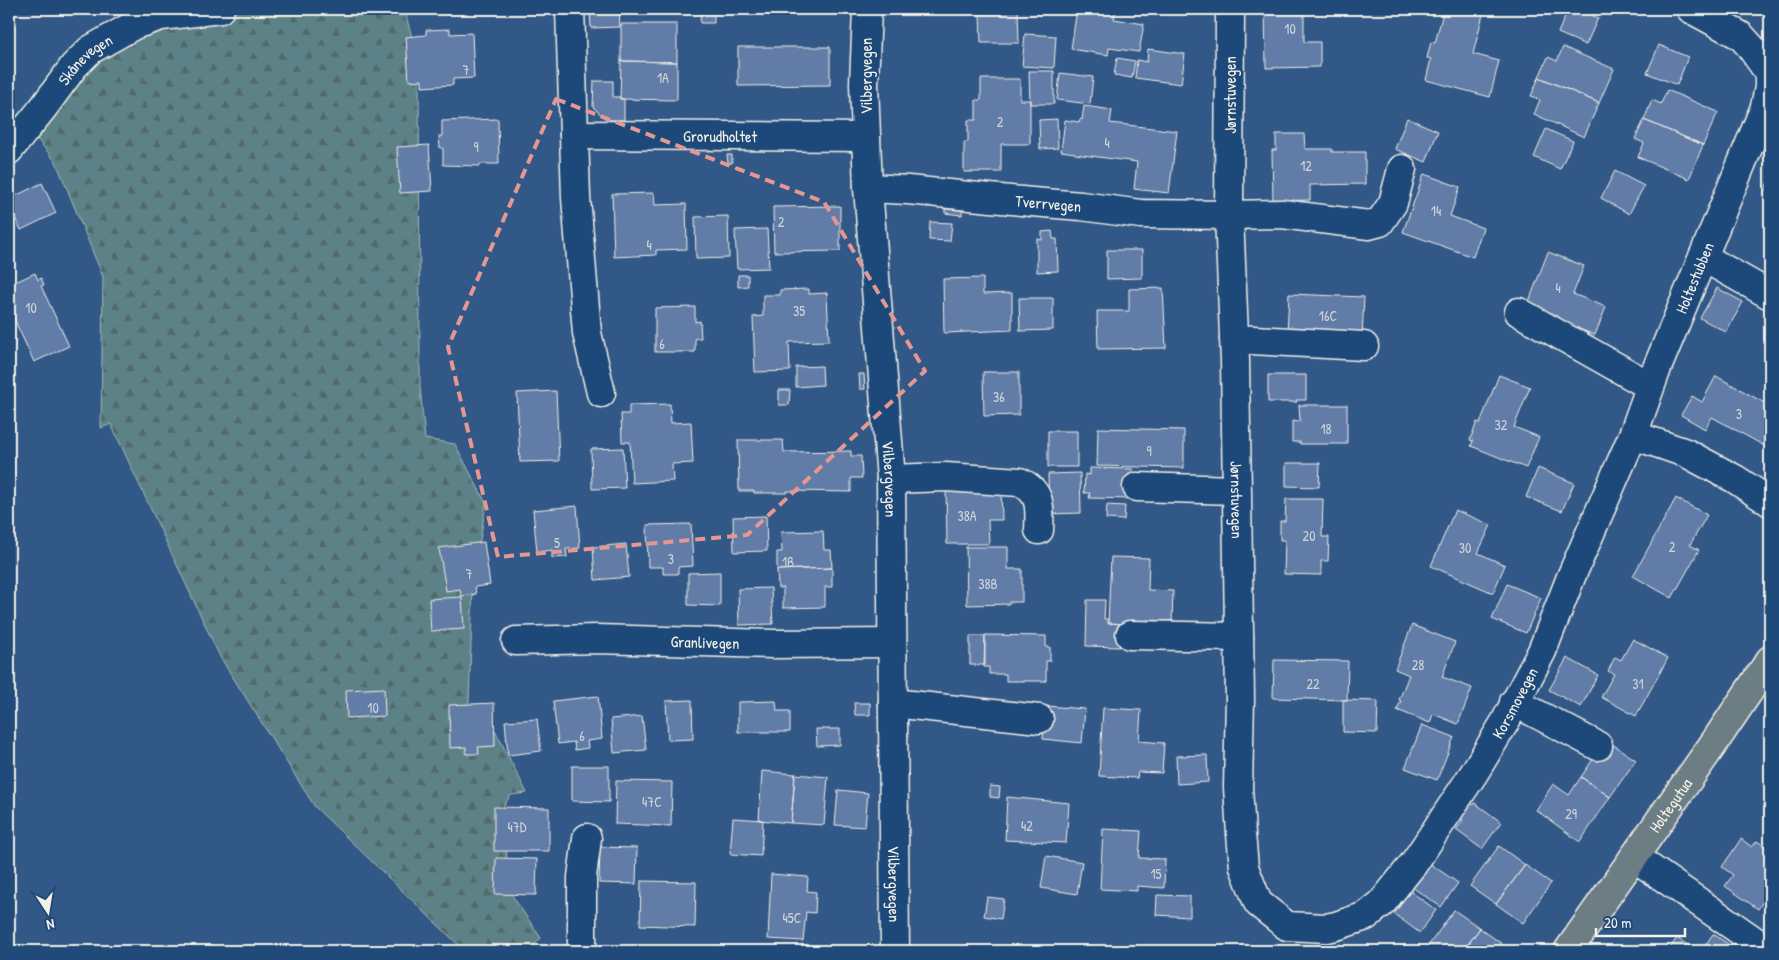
<svg xmlns="http://www.w3.org/2000/svg" width="1779" height="960" font-family="'Patrick Hand',sans-serif">
<style>
.forest{fill:url(#forest-firs);stroke:#a8bab8}
.building{fill:#607ba7;stroke:#f4f1e8}
.lines{fill:none;stroke-linecap:round;stroke-linejoin:round}
.minor-casing{stroke:#f4f1e8;stroke-width:31}
.major-casing{stroke:#f4f1e8;stroke-width:31}
.minor{stroke:#1f4a7a;stroke-width:28}
.major{stroke:#6c7e84;stroke-width:28}
.marked{fill:none;stroke:#e69792;stroke-width:4;stroke-dasharray:10 6;stroke-linejoin:round}
.labels{text-anchor:middle;dominant-baseline:central;stroke-width:4;stroke-linejoin:round;paint-order:stroke}
.number-label{font-size:14px;fill:#cfd4d8}
.street-label{font-size:16px;fill:#f4f1e8;stroke:#1f4a7a}
</style>
<defs>
<pattern id="forest-firs" width="22" height="20" patternUnits="userSpaceOnUse" patternTransform="scale(1.25)"><rect width="22" height="20" fill="#5b8288"/><path d="M5 1l3.5 6h-7zM16 11l3.5 6h-7z" fill="#53686a"/></pattern>
</defs>
<rect width="100%" height="100%" fill="#325887"/>
<filter id="ink" filterUnits="userSpaceOnUse"><feTurbulence type="fractalNoise" baseFrequency=".02" numOctaves="2"/><feDisplacementMap in="SourceGraphic" scale="10" xChannelSelector="R" yChannelSelector="G"/><feConvolveMatrix kernelMatrix="1 2 1 2 8 2 1 2 1" color-interpolation-filters="sRGB"/></filter>
<g filter="url(#ink)">
<path class="forest" d="M232,9H404L419,62L420,387L425,439L455,444L486,503L473,585L468,730H495L527,793L511,795L504,805L508,881L511,894L541,938L528,951H465L315,807L220,657L111,424L101,428L103,277L56,162L28,128L129,25Z"/>
<path class="building" d="M590,9H619L620,27L591,28Z
M701,9H714V23H700Z
M968,9H1018L1019,43H981L980,14H968Z
M1077,9H1116L1114,19L1144,24L1139,52L1109,48L1108,55L1071,49Z
M1265,9H1321L1304,10V42H1320V67L1266,68Z
M1444,9L1484,10L1473,54L1499,61L1490,97L1426,80L1431,59L1427,58L1431,42L1435,43Z
M1568,9H1577L1598,18L1586,45L1558,33Z
M621,24H677V62L621,61Z
M450,29V34L472,33L474,78L453,79V85L422,87V80L409,81L406,37L426,35V30Z
M1025,34L1056,36L1054,68L1022,66Z
M1659,45L1688,57L1677,85L1647,73Z
M738,47H830V85L738,86Z
M1563,47L1614,69L1599,103L1539,77L1548,57L1557,61Z
M1148,49L1185,54L1181,84L1135,78L1137,60L1147,62Z
M1117,58L1135,61L1132,78L1114,75Z
M621,61L677,62V100L620,99Z
M1029,71H1054V104H1030Z
M1060,73L1093,77L1090,104L1057,100Z
M1539,77L1599,103L1584,137L1534,114L1540,100L1531,96Z
M981,79H1020V100H1030V144H1001V172H964V142H968V120H976V100H981Z
M594,81H613V97H620V99H624V120H607L593,107Z
M1667,90L1718,112L1703,145L1644,120L1652,100L1661,104Z
M1084,106L1112,110L1110,123L1177,131L1169,193L1134,189L1137,162L1075,154V153L1061,151L1065,120L1079,122L1080,119L1082,120Z
M1407,118L1438,131L1426,162L1395,149Z
M498,119L499,164H480V166L443,165V148H440L439,136H442V121Z
M1057,119L1058,148L1040,149L1039,120Z
M1644,120L1703,145L1689,179L1638,157L1644,143L1635,139Z
M1546,129L1573,141L1560,169L1534,157Z
M1276,134H1304L1305,149H1332V152H1365V184L1310,185V200L1273,201L1272,150H1276Z
M429,145L432,191L400,193L397,147Z
M727,155H732V163H728Z
M1615,171L1644,186L1629,214L1601,198Z
M1424,174L1460,187L1450,216L1483,228L1473,257L1403,232Z
M1770,176V193L1765,190Z
M42,183L56,213L21,230L9,206V199Z
M654,193L655,205L686,204L687,249L656,250V255L614,257L612,194Z
M840,206V251L774,252L773,207Z
M945,209L962,210V215L945,213Z
M728,216L729,258L696,259L695,217Z
M930,222L952,223L950,241L929,240Z
M767,229L769,268L737,269L735,230Z
M1052,231L1053,239H1057L1058,271L1037,272V239L1042,240V232Z
M1107,250H1142V278L1107,279Z
M1548,252L1584,266L1573,294L1606,307L1595,335L1526,309Z
M35,273L38,280L41,278L44,285L41,286L69,346L34,362L9,308V285Z
M738,275H748V286L738,287Z
M983,278V294L1012,293V330L944,333L943,279Z
M1163,288L1166,348L1098,349L1097,311H1129V289Z
M1717,288L1743,302L1726,332L1700,318Z
M809,289V294L827,293L829,341L789,342L790,371L755,372L753,317L763,316V295H780V290Z
M1289,294L1364,297L1362,337L1287,334Z
M1019,298H1053V330L1020,331Z
M695,307V322L700,321L701,338H695V352H655V308Z
M822,366L823,385L796,387V367Z
M983,372H1019V415L984,416Z
M859,374H864L865,389H860Z
M1268,375H1306V400H1296L1297,402H1268Z
M1499,375L1530,387L1514,427L1539,437L1526,468L1471,446L1473,441L1470,440L1477,422L1480,423Z
M1716,376L1770,406V449L1712,417L1705,429L1681,415L1692,396L1702,402Z
M779,390H790L789,405H779Z
M556,391L559,461L520,462L517,393Z
M670,404L671,423L691,422L693,463L672,464L673,481L632,483L630,442H622L621,414H629V405Z
M1299,405H1347V444H1300V442H1292V421L1300,422Z
M1098,428L1184,430V468L1097,466Z
M1048,431H1077V467H1048Z
M738,440H783L784,452L851,451V456H861L862,478H851V492L787,491V493H754V491H739Z
M623,448L625,488L592,489L591,449Z
M1286,463H1320L1319,487L1286,486Z
M1090,468L1133,469V499L1089,498L1090,493H1084L1085,474L1090,475Z
M1538,468L1574,483L1562,511L1526,497Z
M1080,473L1081,513L1049,514L1048,474Z
M946,486L1001,487L1002,520H988L989,544H947Z
M1676,498L1707,515L1690,545L1699,550L1672,598L1633,576Z
M1286,499H1323L1322,537H1329L1328,561H1321V575L1284,574L1285,540H1280V521H1285Z
M1107,505L1125,506L1124,520L1106,519Z
M577,506L580,548L566,549L567,557L552,558V550L537,552L533,510Z
M1455,510L1491,525L1478,553L1505,565L1493,593L1431,566Z
M766,516L767,551L734,552L733,517Z
M691,524L693,566L678,567V574H663V567H648L647,525Z
M823,531L824,550H831L832,568L777,570V552H782L781,532Z
M484,542L490,585L475,587L476,594L461,596L460,589L446,591L439,548Z
M626,544L629,577L595,580L593,547Z
M966,547H1008V569H1022V602H1009V604L967,605Z
M1111,557L1149,558L1148,590L1173,591L1172,621L1147,620V625L1108,623Z
M832,568V587H825V607L783,608V588H778L777,570Z
M720,572V606L688,605V573Z
M1507,584L1541,598L1526,633L1492,619Z
M771,588L773,624L739,625L738,589Z
M462,597L464,629L431,631L429,599Z
M1087,600H1105L1104,619H1108V623L1121,624L1120,647L1086,646Z
M1412,625L1455,642L1442,677L1472,688L1458,724L1433,714L1430,723L1397,710L1401,701L1399,700L1409,675L1395,669Z
M985,635L1046,636V647H1050V661H1046V681H1006V674H989V667H984Z
M970,636H985V665H970Z
M1633,639L1668,658L1636,716L1601,697L1614,674L1608,671L1615,657L1621,660Z
M1567,658L1598,675L1581,707L1549,690Z
M1274,660L1348,661L1347,700L1273,698Z
M384,688L385,716L347,718L346,690Z
M598,696L602,739L587,741L588,748L575,750L574,742L558,744L553,701Z
M692,700L693,739L668,740L666,701Z
M1343,700L1378,701L1377,733L1343,732Z
M776,701L777,711H790V732H738V702Z
M494,703L495,746L478,747L479,754H466V747L450,748L449,705Z
M854,703H870V715H855Z
M1046,706L1085,709L1082,743L1043,739Z
M1103,708L1141,710L1139,741L1164,743L1162,773L1138,772L1137,778L1099,776Z
M642,716L646,750L614,753L611,719Z
M537,719L541,751L508,755L505,721Z
M1422,725L1454,737L1437,780L1405,768Z
M816,729H840V745L817,746Z
M1606,740L1636,760L1610,797L1581,777Z
M1207,755L1208,782L1177,784L1176,756Z
M572,766H609V802L572,801Z
M762,771L795,774L791,823L759,820Z
M795,774L828,777L824,825L791,823Z
M1581,777L1610,797L1580,842L1536,810L1553,784L1569,795Z
M616,781L672,782L671,826L615,824Z
M990,786L1000,787L999,798L990,797Z
M838,790L868,793L865,827L835,825Z
M1007,797L1069,803L1066,843L1005,840Z
M1470,802L1474,805L1475,803L1501,822L1482,849L1456,830L1463,820L1459,817Z
M494,807L549,808V851H494Z
M733,818L763,820L761,856L730,854Z
M1103,829L1141,831L1139,858L1165,859L1164,888L1137,886V891L1100,889Z
M1741,839L1752,847L1757,841L1770,850V891L1758,909L1725,886L1733,875L1722,867Z
M1499,846L1525,865L1496,904L1470,886Z
M600,847L637,848L636,884L599,883Z
M1046,856L1082,862L1077,894L1041,888Z
M496,858L537,859L536,895L495,894Z
M1429,863L1458,883L1441,907L1412,887Z
M1525,865L1551,883L1523,923L1496,904Z
M771,874L808,877L807,891L816,892L815,913L806,912L803,941L768,939Z
M641,881L696,882L695,927L640,925Z
M1407,891H1410L1436,910L1420,933L1394,914L1402,903L1399,901Z
M1157,895L1190,896V917L1156,915Z
M987,897L1004,899L1001,919L984,916Z
M1454,910L1480,928L1463,951H1429L1426,949Z
M1480,928L1506,947L1503,951H1463Z
M1713,934L1737,950L1736,951H1701Z
M1677,938L1697,951H1668Z"/>
<g class="lines">
<g class="minor-casing">
<g id="minor">
<path d="M570,9L576,198L587,333L601,393"/>
<path id="s1" d="M867,9L864,84L868,188L891,479L895,951"/>
<path id="s2" d="M1230,9L1229,215L1235,361L1240,699L1238,787L1241,834L1244,867L1258,903L1287,926L1326,928L1336,926L1366,916L1382,903L1414,863L1474,773L1505,722L1542,651L1571,577L1633,435L1657,368L1765,107L1769,87V75L1765,67L1750,46L1741,36L1691,9"/>
<path id="s3" d="M574,135L866,137"/>
<path id="s4" d="M9,150L43,108L74,66L90,50L134,25L161,16L220,9"/>
<path id="s5" d="M868,188L908,190L1032,202L1081,206L1141,214L1229,215L1282,214L1369,225L1380,222L1393,203L1402,169"/>
<path d="M1703,257L1770,295"/>
<path d="M1519,312L1650,386"/>
<path d="M1234,339L1364,346"/>
<path d="M1633,435L1686,453L1735,479L1770,502"/>
<path d="M891,479L946,477L1020,482C1042,492 1040,509 1039,530"/>
<path d="M1137,487L1236,490"/>
<path d="M1130,635L1239,637"/>
<path id="s6" d="M516,641L597,639L773,644L892,643"/>
<path d="M1514,702L1598,746"/>
<path d="M893,703L1039,719"/>
<path d="M1634,857L1759,944"/>
<path d="M582,951V877L587,838"/>
</g>
</g>
<g class="major-casing">
<g id="major">
<path id="s7" d="M1568,951L1714,743L1770,660"/>
</g>
</g>
<use href="#minor" class="minor"/>
<use href="#major" class="major"/>
</g>
</g>
<path class="marked" d="M556,99L824,202L925,371L747,535L498,557L448,347Z"/>
<g class="labels">
<g class="number-label">
<text x="1290" y="28">10</text>
<text x="466" y="69">7</text>
<text x="663" y="77">1A</text>
<text x="1000" y="121">2</text>
<text x="1107" y="142">4</text>
<text x="476" y="146">9</text>
<text x="1306" y="165">12</text>
<text x="1436" y="210">14</text>
<text x="781" y="221">2</text>
<text x="649" y="244">4</text>
<text x="1558" y="287">4</text>
<text x="31" y="307">10</text>
<text x="799" y="310">35</text>
<text x="1328" y="315">16C</text>
<text x="662" y="343">6</text>
<text x="999" y="396">36</text>
<text x="1739" y="413">3</text>
<text x="1501" y="424">32</text>
<text x="1326" y="428">18</text>
<text x="1149" y="450">9</text>
<text x="967" y="515">38A</text>
<text x="1309" y="535">20</text>
<text x="557" y="542">5</text>
<text x="1672" y="546">2</text>
<text x="1465" y="547">30</text>
<text x="671" y="558">3</text>
<text x="788" y="561">1B</text>
<text x="469" y="573">7</text>
<text x="988" y="583">38B</text>
<text x="1418" y="664">28</text>
<text x="1313" y="683">22</text>
<text x="1638" y="683">31</text>
<text x="373" y="707">10</text>
<text x="582" y="735">6</text>
<text x="652" y="801">47C</text>
<text x="1571" y="813">29</text>
<text x="1027" y="825">42</text>
<text x="517" y="826">47D</text>
<text x="1156" y="873">15</text>
<text x="792" y="917">45C</text>
</g>
<g class="street-label">
<text stroke="none"><textPath href="#s4" startOffset="119">Skånevegen</textPath></text>
<text transform="translate(866 76) rotate(-90)">Vilbergvegen</text>
<text transform="translate(1230 95) rotate(-90)">Jørnstuvegen</text>
<text stroke="none"><textPath href="#s3" startOffset="146">Grorudholtet</textPath></text>
<text stroke="none"><textPath href="#s5" startOffset="181">Tverrvegen</textPath></text>
<text stroke="none"><textPath href="#s2" startOffset="1738">Holtestubben</textPath></text>
<text stroke="none"><textPath href="#s1" startOffset="471">Vilbergvegen</textPath></text>
<text stroke="none"><textPath href="#s2" startOffset="491">Jørnstuvegen</textPath></text>
<text stroke="none"><textPath href="#s6" startOffset="189">Granlivegen</textPath></text>
<text stroke="none"><textPath href="#s2" startOffset="1276">Korsmovegen</textPath></text>
<text stroke="none"><textPath href="#s7" startOffset="178">Holtegutua</textPath></text>
<text stroke="none"><textPath href="#s1" startOffset="876">Vilbergvegen</textPath></text>
</g>
</g>
<rect width="1779" height="960" fill="none" stroke="#1f4a7a" stroke-width="30"/>
<rect x="15" y="15" width="1749" height="930" fill="none" stroke="#f4f1e8" stroke-width="2" filter="url(#ink)"/>
<g transform="translate(48 912) rotate(168)" stroke="#1f4a7a" stroke-width="4" paint-order="stroke">
<path d="M0-4L9 19L0 12L-9 19Z" fill="#f4f1e8"/>
<text y="-8" font-size="14" font-weight="bold" text-anchor="middle" fill="#f4f1e8">N</text>
</g>
<path d="M1596 928v8h89v-8" fill="none" stroke="#f4f1e8" stroke-width="2.5"/>
<text x="1604" y="928" font-size="15" fill="#f4f1e8" stroke="#1f4a7a" stroke-width="4" paint-order="stroke">20 m</text>
</svg>
